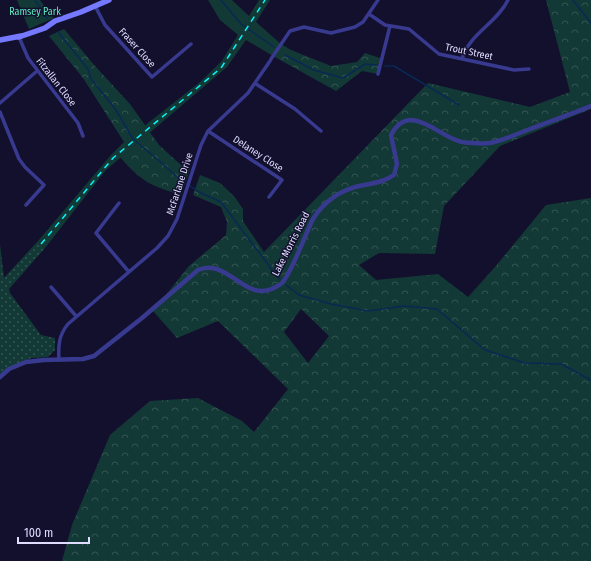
<svg xmlns="http://www.w3.org/2000/svg" width="591" height="561" font-family="'Fira Sans Condensed',sans-serif">
<style>
.grass{fill:url(#grass-dots)}
.forest{fill:url(#forest-crowns);fill-rule:evenodd}
.park{fill:#123935}
.lines{fill:none;stroke-linecap:round;stroke-linejoin:round}
.stream{stroke:#092954;stroke-width:1.5}
.minor{stroke:#383a90;stroke-width:3.5}
.tertiary{stroke:#383a90;stroke-width:4.5}
.secondary{stroke:#7479ff;stroke-width:5.5}
.rail{stroke:#09f5ff;stroke-width:1.5;stroke-dasharray:6 5;stroke-linecap:butt}
.labels{text-anchor:middle;dominant-baseline:central;stroke-width:3;stroke-linejoin:round;paint-order:stroke}
.park-label{font-size:10px;fill:#5fe9be;stroke:#13102e}
.street-label{font-size:10px;fill:#dfddff;stroke:#13102e}
</style>
<defs>
<pattern id="grass-dots" width="8" height="8" patternUnits="userSpaceOnUse"><rect width="8" height="8" fill="#123935"/><path d="M2 2h.1M6 6h.1" fill="none" stroke="#345553" stroke-width="1.8" stroke-linecap="round"/></pattern>
<pattern id="forest-crowns" width="20" height="18" patternUnits="userSpaceOnUse"><rect width="20" height="18" fill="#123935"/><path d="M2 6a3 3 0 1 1 6 0M12 15a3 3 0 1 1 6 0" fill="none" stroke="#345553"/></pattern>
</defs>
<rect width="100%" height="100%" fill="#13102e"/>
<path class="grass" d="M38,241L45,248L9,289L10,293L41,335L55,338V350L48,357L31,358L0,374V244L4,278Z"/>
<path class="forest" d="M546,0H591V109L500,146L444,206L435,254L379,253L359,265L376,280L438,274L468,297L495,267L546,205L591,198V561H62L72,525L110,435L150,401L198,398L242,421L254,432L288,389L218,321L177,338L153,311L189,266L226,235L227,222L221,207L193,195L200,175L220,183L234,196L243,209V221L264,252L428,83L530,107L570,92ZM301,309L329,336L308,363L284,332Z
M64,29L95,66L130,104L159,145L181,165L190,169L181,195C149,185 142,182 120,157L124,142L83,78L49,36Z
M281,44L291,50L331,66L357,62L365,53L383,59L378,74L362,71L336,91L273,56Z"/>
<path class="park" d="M0,0H40L54,18L29,29L17,0Z
M208,0H232L249,16L259,0H270L256,22L281,44L273,56L246,40L227,67L106,170L45,248L38,241L111,155L124,142L200,82L221,62L238,35L220,20Z"/>
<g class="lines">
<path class="stream" d="M35,0L47,18
M221,0L241,24L274,47
M573,0L591,23
M58,32L88,69L91,79L116,110L133,139L163,164L177,177L199,192L221,202L279,279
M285,55L314,70L343,78L365,64L377,65
M385,66H394L459,105
M286,285L299,295L331,304L368,311L404,306L437,309L485,350L525,363L561,364L591,380"/>
<path class="minor" d="M95,6L105,25L152,77L191,44
M369,14L385,25L409,29L439,54L514,70L529,69
M19,37L28,58L78,123L83,136
M271,59L290,31L304,27L331,33L355,27L363,22L378,0
M462,59C469,34 497,23 508,0
M378,74L390,26
M256,84L295,109L321,131
M0,103L37,71
M0,112L19,159L25,167L44,185L26,205
M208,131L282,180L269,197
M119,203L96,233L129,272
M51,287L76,316
M59,360C58,345 59,335 68,324L157,248L168,236L177,219L201,145L208,131L248,93L270,61"/>
<path class="tertiary" d="M0,377L9,369L26,362L44,360L83,359L94,356L142,318L198,270C227,257 245,303 274,288C277,286 280,285 282,283C292,272 305,235 313,219C325,200 341,189 364,185C374,183 384,182 394,175L397,164L391,135C410,100 438,137 462,142C470,143 482,144 490,143C504,140 517,134 530,129C551,121 571,114 591,106"/>
<path class="secondary" d="M19,37L45,28L55,21L81,12L109,0
M0,40L21,36"/>
<path class="rail" d="M41,244L113,158L221,68L265,0"/>
</g>
<g class="labels">
<g class="park-label">
<text x="35" y="12">Ramsey Park</text>
</g>
<g class="street-label">
<text transform="translate(137 48) rotate(48)">Fraser Close</text>
<text transform="translate(469 52) rotate(12)">Trout Street</text>
<text transform="translate(56 82) rotate(52)">Fitzallan Close</text>
<text transform="translate(258 154) rotate(33)">Delaney Close</text>
<text transform="translate(180 184) rotate(-72)">McFarlane Drive</text>
<text transform="translate(291 244) rotate(-63)">Lake Morris Road</text>
</g>
</g>
<path d="M18 537v6h71v-6" fill="none" stroke="#dfddff" stroke-width="2"/>
<text x="24" y="537" font-size="12" fill="#dfddff" stroke="#13102e" stroke-width="3" paint-order="stroke">100 m</text>
</svg>
